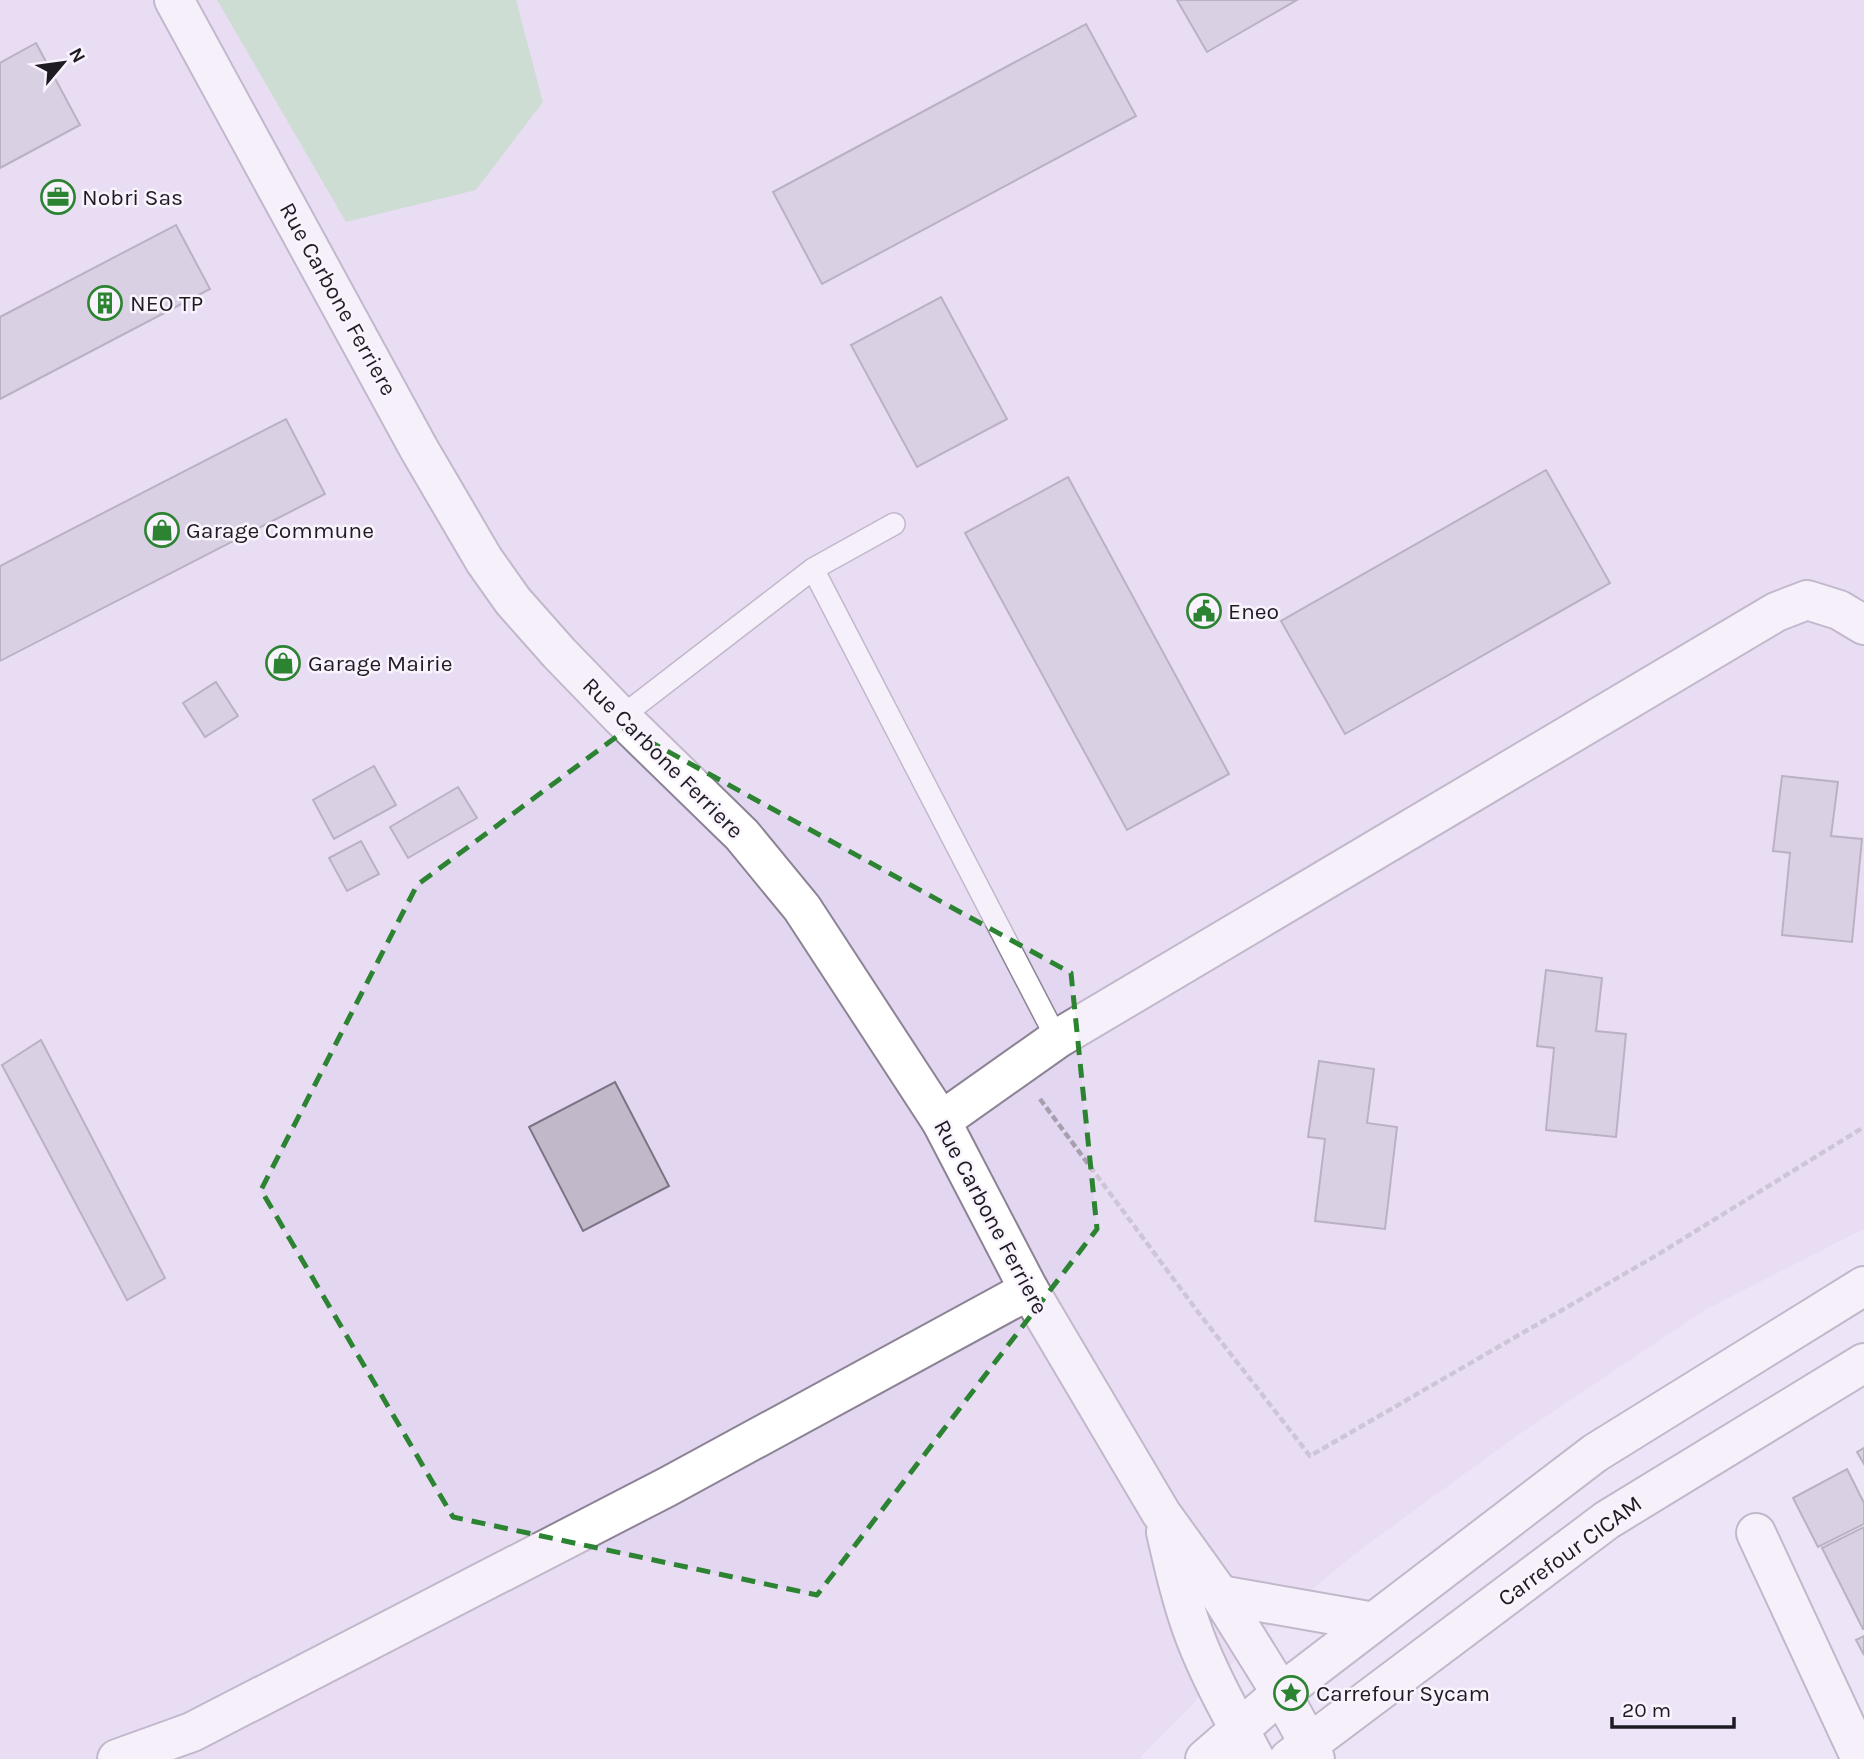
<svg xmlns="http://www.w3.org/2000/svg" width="1864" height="1759" font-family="Karla,sans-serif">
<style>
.built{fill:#e3d6f0}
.green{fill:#a7d5a6}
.building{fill:#c1b8ca;stroke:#7c7384;stroke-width:2}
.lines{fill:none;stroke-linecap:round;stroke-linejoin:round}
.lane-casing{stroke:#8c8394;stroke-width:24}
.street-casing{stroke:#8c8394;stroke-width:42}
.secondary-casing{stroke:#8c8394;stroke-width:42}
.primary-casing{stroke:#8c8394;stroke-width:42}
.path{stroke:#a79fae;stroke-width:4.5;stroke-dasharray:7 3.5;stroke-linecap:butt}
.lane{stroke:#fff;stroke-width:21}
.street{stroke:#fff;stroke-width:38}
.secondary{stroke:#fff;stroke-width:38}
.primary{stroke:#fff;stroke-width:38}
.marked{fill:none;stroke:#2c8331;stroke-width:5;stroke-dasharray:14 9;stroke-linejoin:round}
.labels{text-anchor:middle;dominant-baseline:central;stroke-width:5;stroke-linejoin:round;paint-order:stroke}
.poi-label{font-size:23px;fill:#1f1b22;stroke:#f9f3fe;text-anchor:start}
.street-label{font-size:23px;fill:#1f1b22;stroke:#f9f3fe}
</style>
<rect width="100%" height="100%" fill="#eee4f7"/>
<path class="built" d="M0,0H1864V1229L1707,1309L1517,1436L1360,1550L1277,1618L1139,1759H0Z"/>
<path class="green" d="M217,0H516L543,102L476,190L346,222Z"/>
<path class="building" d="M1177,0H1297L1207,52Z
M1086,24L1136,116L822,284L773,192Z
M36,43L80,125L0,168V63Z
M176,225L210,289L0,399V317Z
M941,297L1007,419L917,467L851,345Z
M286,419L325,494L0,661V566Z
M1546,470L1610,583L1345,734L1281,621Z
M1068,477L1229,774L1127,830L965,533Z
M216,682L238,716L205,737L183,703Z
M374,766L396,805L334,839L313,800Z
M1782,776L1838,782L1831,836L1862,839L1852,942L1782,935L1790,853L1773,851Z
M458,787L477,818L408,858L390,827Z
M361,841L379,874L347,891L329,858Z
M1546,970L1602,978L1596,1031L1626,1034L1616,1137L1546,1130L1554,1048L1537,1046Z
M41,1040L165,1278L127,1300L2,1065Z
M1319,1061L1374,1069L1367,1123L1397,1127L1385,1229L1315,1221L1325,1139L1308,1137Z
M615,1082L669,1186L583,1231L529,1127Z
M1864,1448V1464L1857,1452Z
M1847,1469L1864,1503V1524L1818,1547L1793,1498Z
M1864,1527V1629H1863L1822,1548Z
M1864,1636V1655L1856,1640Z"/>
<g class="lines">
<g class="lane-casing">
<path id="lane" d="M813,569L1057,1039
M621,717L813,569L894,524"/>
</g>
<g class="street-casing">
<path id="street" d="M941,1121L1057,1039L1776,612L1807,600L1839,610L1864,625
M1756,1533L1861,1759
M117,1759L192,1732L667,1487L1029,1290"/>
</g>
<g class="secondary-casing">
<path id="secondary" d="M174,0L419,449L484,560L513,601L559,653L621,717L742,835L802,908L941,1121L1029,1290L1161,1513L1220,1595L1281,1693L1309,1744L1315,1759
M1166,1532C1174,1567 1182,1603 1195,1637C1211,1679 1234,1719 1255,1759"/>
</g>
<g class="primary-casing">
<path id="primary" d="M1220,1595L1374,1622
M1205,1759L1281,1693L1595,1453L1864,1286
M1289,1759L1607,1520L1864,1363"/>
</g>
<path class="path" d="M1040,1099L1198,1312L1310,1456L1657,1255L1864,1127"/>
<use href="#lane" class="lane"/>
<use href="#street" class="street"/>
<use href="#secondary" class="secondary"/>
<use href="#primary" class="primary"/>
</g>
<path d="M0 0H1864V1759H0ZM627,729L1071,973L1097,1229L817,1595L453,1517L261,1190L417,885Z" fill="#eee4f7" fill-opacity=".55" fill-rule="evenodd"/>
<path class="marked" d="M627,729L1071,973L1097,1229L817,1595L453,1517L261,1190L417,885Z"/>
<defs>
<g id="office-ring" transform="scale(1.75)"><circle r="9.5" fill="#f9f3fe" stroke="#2c8331" stroke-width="1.5"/><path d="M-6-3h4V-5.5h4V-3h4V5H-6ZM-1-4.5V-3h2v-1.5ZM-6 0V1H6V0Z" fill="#2c8331"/></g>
<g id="building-ring" transform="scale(1.75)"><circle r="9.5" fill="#f9f3fe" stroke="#2c8331" stroke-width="1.5"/><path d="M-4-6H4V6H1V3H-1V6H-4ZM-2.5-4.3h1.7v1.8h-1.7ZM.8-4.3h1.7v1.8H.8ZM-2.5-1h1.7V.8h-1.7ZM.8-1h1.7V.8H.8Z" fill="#2c8331"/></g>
<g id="shop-ring" transform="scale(1.75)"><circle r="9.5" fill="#f9f3fe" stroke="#2c8331" stroke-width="1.5"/><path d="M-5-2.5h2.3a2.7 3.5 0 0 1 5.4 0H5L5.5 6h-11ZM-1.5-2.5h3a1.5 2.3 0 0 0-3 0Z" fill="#2c8331"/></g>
<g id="civic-ring" transform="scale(1.75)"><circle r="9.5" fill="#f9f3fe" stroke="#2c8331" stroke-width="1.5"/><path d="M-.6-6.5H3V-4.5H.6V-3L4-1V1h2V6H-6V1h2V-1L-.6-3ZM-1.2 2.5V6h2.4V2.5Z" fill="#2c8331"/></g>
<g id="sight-ring" transform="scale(1.75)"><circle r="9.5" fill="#f9f3fe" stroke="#2c8331" stroke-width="1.5"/><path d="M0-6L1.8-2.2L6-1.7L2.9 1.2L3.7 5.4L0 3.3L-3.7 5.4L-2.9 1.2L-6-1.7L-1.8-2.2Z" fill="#2c8331"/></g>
</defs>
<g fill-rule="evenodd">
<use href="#office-ring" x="58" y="197"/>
<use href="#building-ring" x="105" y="303"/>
<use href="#shop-ring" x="162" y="530"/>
<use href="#civic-ring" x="1204" y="611"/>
<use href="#shop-ring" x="283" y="663"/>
<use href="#sight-ring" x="1291" y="1693"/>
</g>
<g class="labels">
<g class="poi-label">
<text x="82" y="197">Nobri Sas</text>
<text x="130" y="303">NEO TP</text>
<text x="186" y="530">Garage Commune</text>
<text x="1228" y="611">Eneo</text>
<text x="308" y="663">Garage Mairie</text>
<text x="1316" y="1693">Carrefour Sycam</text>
</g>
<g class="street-label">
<text transform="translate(338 299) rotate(61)">Rue Carbone Ferriere</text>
<text transform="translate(663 758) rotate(45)">Rue Carbone Ferriere</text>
<text transform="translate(991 1217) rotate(62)">Rue Carbone Ferriere</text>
<text transform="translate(1570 1551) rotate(-36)">Carrefour CICAM</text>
</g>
</g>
<g transform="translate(63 63) rotate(61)" stroke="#f9f3fe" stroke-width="5" paint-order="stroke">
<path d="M0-5L12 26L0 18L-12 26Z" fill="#1f1b22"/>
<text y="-10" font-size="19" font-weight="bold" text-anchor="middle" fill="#1f1b22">N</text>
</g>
<path d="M1612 1717v10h122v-10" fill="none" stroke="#1f1b22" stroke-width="3.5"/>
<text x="1622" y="1717" font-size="21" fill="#1f1b22" stroke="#f9f3fe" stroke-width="5" paint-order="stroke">20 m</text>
</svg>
